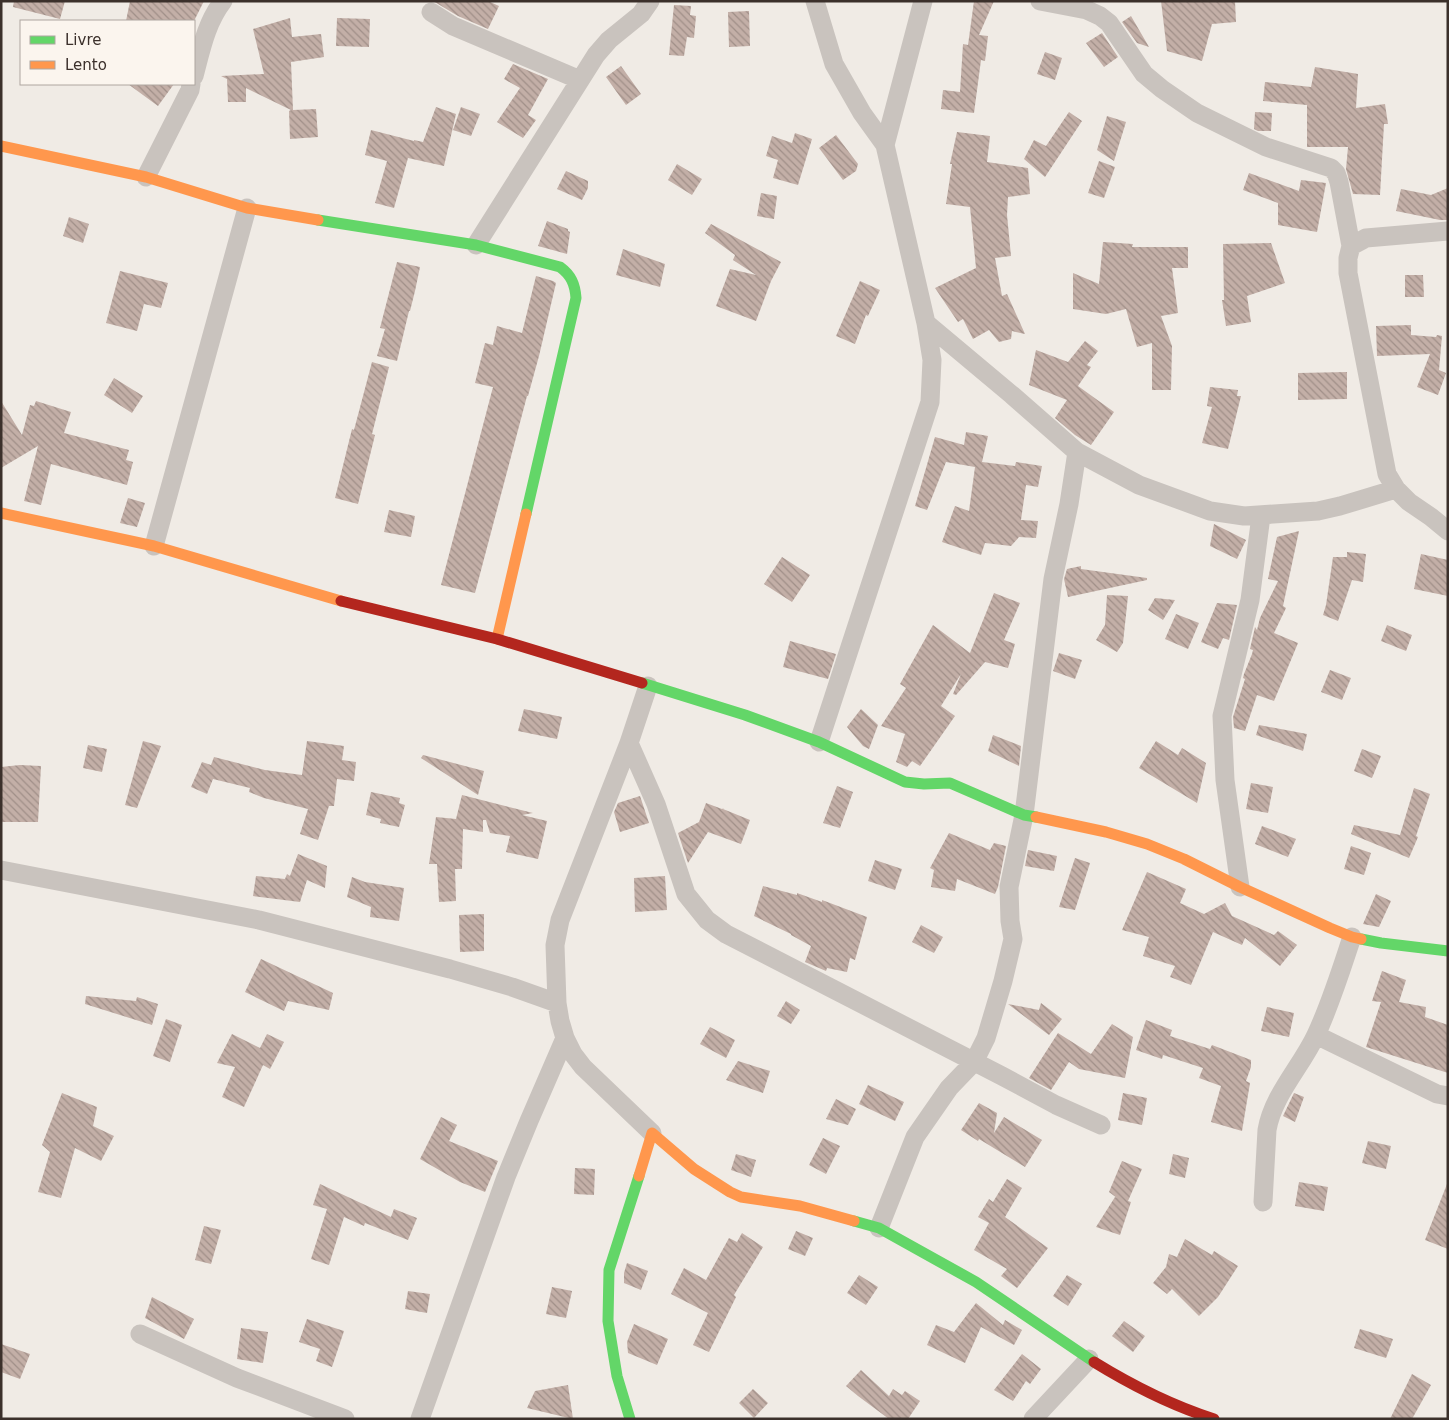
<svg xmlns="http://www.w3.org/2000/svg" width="1449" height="1420" font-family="'DejaVu Sans',sans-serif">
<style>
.building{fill:url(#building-back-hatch)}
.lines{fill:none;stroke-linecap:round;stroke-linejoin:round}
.street{stroke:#c9c3be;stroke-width:19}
.fast{stroke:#63d668;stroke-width:11}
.slow{stroke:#ff974d;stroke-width:11}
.jam{stroke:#b3261e;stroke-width:11}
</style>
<defs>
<pattern id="building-back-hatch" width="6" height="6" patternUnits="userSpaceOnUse" patternTransform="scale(1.25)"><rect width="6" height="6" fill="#c3afa7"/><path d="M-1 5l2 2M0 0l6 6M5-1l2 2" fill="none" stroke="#a08f88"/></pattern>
</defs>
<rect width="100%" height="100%" fill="#f0ebe5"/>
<path class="building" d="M14,1H65L60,19L13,7Z
M130,1H204L194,21H126Z
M433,1H488L499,6L488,29L458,16Z
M974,1H994L979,35L988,36L985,61L981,60L974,113L941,109L943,90L960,92L963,44L968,45Z
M1161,1H1235L1236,22L1212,24L1202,61L1167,51Z
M674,5L691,6L690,15L696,16L694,38L687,37L684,56L669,55Z
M749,11L750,46L729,47L728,12Z
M1131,16L1149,47L1137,43L1122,22Z
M290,18L292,37L321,34L324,57L291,62L293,110L316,109L318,137L290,139L289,111L291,110L246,88V102H228L227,79L221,76L264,74L253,29Z
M337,18L370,19L369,47L336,46Z
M1102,33L1118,57L1104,67L1086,43Z
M1045,52L1062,58L1055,80L1037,74Z
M513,64L548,79L528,115L536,120L523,138L497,122L520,88L504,79Z
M621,66L641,94L626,105L606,77Z
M1315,67L1358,74L1356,108L1385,104L1388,124H1384L1380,195L1353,194L1346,169L1348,147H1307V105L1263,101L1265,82L1311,87Z
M128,84H174L158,106Z
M436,107L456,114L444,166L408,158L394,208L375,203L387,161L365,155L371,130L414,141V140L423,142Z
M461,107L480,114L471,136L453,130Z
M1069,112L1082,121L1045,177L1024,159L1034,140L1046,146Z
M1255,112L1272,113L1271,131H1258L1254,129Z
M1107,116L1126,122L1114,161L1097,150Z
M957,132L990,136L987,162L1028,168L1030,194L1008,197L1007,215L1011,256L995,258L1002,296L1007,294L1025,334L1012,331L1011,339L999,342L989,330L973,339L963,319L958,322L935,288L976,268L970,207L946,204L952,164H950Z
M795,133L812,139L798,185L773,178L778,160L766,156L772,136L792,143Z
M836,135L858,164L856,171L843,180L819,148Z
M1099,161L1115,167L1104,198L1088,193Z
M677,164L702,179L692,195L668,180Z
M566,171L588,181V188L582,200L557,189Z
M1249,173L1299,191L1301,180L1326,183L1317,232L1278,225V203L1243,190Z
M1448,188V220H1440L1396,211L1401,189L1431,195Z
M761,193L777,196L774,219L757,216Z
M69,217L89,224L83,243L63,236Z
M547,221L568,229V231L570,232L567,254L538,246Z
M711,224L781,262L771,281L756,321L716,306L730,269L756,275L733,260L735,255L705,233Z
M1103,242L1133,244L1132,247H1188V268H1172L1178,313L1161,316L1172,346L1171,390H1152V343L1137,347L1126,309L1106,314L1073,309V273L1099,284Z
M1271,243L1285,283L1247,296L1251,322L1226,326L1222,300H1224L1223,244Z
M623,249L665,264L660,287L616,275Z
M397,262L420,267L415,291L410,311H409L397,361L377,356L385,329L380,328Z
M120,271L168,283L161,308L144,304L137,331L106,323Z
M1405,275H1423L1424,297H1405Z
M536,276L553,281L556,283L539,356L528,396H527L475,593L441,585L493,387L475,383L485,343L493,345L497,326L522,333Z
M860,281L880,290L868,316L866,315L855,344L836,336Z
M1411,325V335L1436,337L1437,335L1442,336L1439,370L1446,373L1438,395L1417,387L1430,354L1377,356L1376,326Z
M1085,341L1098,351L1087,365L1091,367L1078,386L1114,412L1091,445L1075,435L1055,418L1067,400L1029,385L1036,350L1068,362Z
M372,362L389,367L372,434L375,435L358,504L335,498L352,429L354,430Z
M1347,372V399L1298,400V373Z
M114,378L143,396L132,413L104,395Z
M1210,387L1238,390L1237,396H1241L1228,449L1202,443L1212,407L1207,406Z
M1,401L22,435L30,405L34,406L36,401L71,412L64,433L129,450L126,460L133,462L127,485L51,464L41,505L24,501L38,446L1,468Z
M966,432L988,436L982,462L1015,466L1016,462L1042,466L1038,487L1026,485L1021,520L1038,521L1036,538L1019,537L1011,546L985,543L981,555L942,542L955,506L969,511L975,467L946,462L927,510L915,506L935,437L964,445Z
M128,498L145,503L137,527L120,523Z
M389,510L415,516L411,537L384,532Z
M1214,524L1246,540L1237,559L1210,546Z
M1299,531L1283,606L1286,608L1274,633L1298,643L1274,701L1257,695L1245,731L1234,728L1233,717L1245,679L1243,678L1244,674L1252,654L1253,650L1250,649L1255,627L1257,630L1260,618L1278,581L1268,579L1277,537Z
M1347,552L1366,554L1363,582L1352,580L1338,621L1323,615L1326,605L1333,557H1347Z
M1421,554L1448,560V596L1414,589Z
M782,557L810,575L792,602L764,584Z
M1081,566V569L1147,578V580L1068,597L1064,579L1067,569Z
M994,593L1020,603L1004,640L1015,644L1008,668L985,662L956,695L953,694L961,674L941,706L955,716L920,766L912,761L907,767L896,762L905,734L881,726L906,688L900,684L933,625L970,653Z
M1107,595L1128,596L1123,643L1117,652L1096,640L1105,625Z
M1155,598L1175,600L1163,620L1148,610Z
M1217,603L1237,605L1229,640L1223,638L1218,649L1201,642Z
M1176,614L1199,623L1188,649L1165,639Z
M1387,625L1412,635L1406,651L1381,641Z
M790,641L836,654L828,679L783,667Z
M1059,653L1082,660L1075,679L1053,671Z
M1330,670L1351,678L1342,700L1321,692Z
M524,709L562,717L557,739L518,731Z
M861,709L878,725L869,749L863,746L847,727Z
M1259,725L1307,734L1303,751L1256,735Z
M993,735L1021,746L1019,766L988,751Z
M143,741L161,746L137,808L125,805Z
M307,741L344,746L342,760L356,762L354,781L337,779L334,806H329L318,840L300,834L308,809L264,798L249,792L250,788L213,779L207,794L191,787L202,762L211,765L214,757L265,770L302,775Z
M1156,741L1178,755L1182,748L1206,763L1197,803L1139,768Z
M88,745L107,749L102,772L83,768Z
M1362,749L1381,756L1372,778L1354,771Z
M423,755L484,771L478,795L421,758Z
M20,765L41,766L38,822H1V767Z
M1251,783L1273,787L1268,813L1246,809Z
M837,786L853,792L840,828L823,823Z
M1414,788L1430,794L1416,836L1418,837L1409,858L1351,834L1354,825L1400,835Z
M371,792L400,798L399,803L405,805L399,827L380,823L381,819L366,815Z
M462,795L533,813L522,815L547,821L538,859L506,852L510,836L490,833L486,820H483V832L463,829L462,869H455L456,901L439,902L437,864H429L436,817L456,819Z
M640,796L649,823L620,832L614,812L618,803Z
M706,803L722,809L724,808L723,809L750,820L741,844L708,832L688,863L678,833L699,822Z
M1262,826L1296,839L1288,857L1255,844Z
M949,833L990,850L994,843L1006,846L998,887L995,894L957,879L955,891L931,887L934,870L930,868Z
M1351,846L1371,853L1364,875L1344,869Z
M1028,850L1057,856L1054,871L1025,866Z
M298,854L327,866L325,888L307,880L300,902L253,896L256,876L285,879L287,874L290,876Z
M1075,858L1090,863L1075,910L1059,907Z
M875,860L902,869L895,890L868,881Z
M1147,872L1186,889L1180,903L1204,914L1225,903L1232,916L1274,935L1278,931L1297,945L1280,966L1245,938L1242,945L1213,932L1191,985L1170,977L1175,966L1143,956L1149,937L1122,930Z
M665,876L667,910L635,912L634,878Z
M352,877L365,882L404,888L399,921L370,917L371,907L347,897Z
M763,886L797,895V893L822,902V900L867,917L855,960L850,958L847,972L827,968L826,971L805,962L811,946L791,935V934L754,916Z
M1376,894L1391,901L1379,927L1363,924Z
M484,914V951L460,952L459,915Z
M921,925L943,937L934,953L912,942Z
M261,959L333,993L329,1010L288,1001L284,1011L245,992Z
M1382,971L1406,980L1399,1002L1426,1007L1425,1017L1448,1025V1073L1366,1047L1381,1002L1372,1001Z
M86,996L136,1001L137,997L158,1004L152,1025L85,1004Z
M786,1001L800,1010L791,1024L777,1016Z
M1041,1003L1062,1019L1049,1035L1008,1004L1039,1010Z
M1267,1007L1294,1013L1289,1037L1261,1031Z
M166,1019L182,1025L170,1062L153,1056Z
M1146,1020L1172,1030L1170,1036L1210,1049L1212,1045L1251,1060V1067L1246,1081L1250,1083L1242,1131L1211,1122L1221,1086L1199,1078L1203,1068L1163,1055L1162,1059L1136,1050Z
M1112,1024L1133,1037L1125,1078L1079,1069L1069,1062L1051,1090L1029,1078L1058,1033L1091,1054Z
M710,1027L735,1040L726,1058L700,1044Z
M232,1034L260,1048L267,1034L284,1042L270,1069L263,1065L244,1107L222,1097L235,1067L217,1063Z
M738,1061L770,1071L763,1093L726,1080Z
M868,1085L904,1102L895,1121L859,1104Z
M62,1093L97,1107L93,1126L114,1136L101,1161L75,1148L61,1198L38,1192L50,1152L42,1145Z
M1123,1093L1147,1098L1142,1125L1118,1120Z
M1294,1093L1304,1097L1295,1122L1283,1116Z
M836,1099L856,1109L848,1125L826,1119Z
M979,1103L997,1113L994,1133L1004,1117L1042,1140L1025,1167L979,1139L978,1141L961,1130Z
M441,1117L457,1125L449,1141L498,1161L485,1192L460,1182L420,1159Z
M823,1138L840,1146L826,1174L809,1165Z
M1368,1141L1391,1146L1386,1169L1362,1163Z
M736,1154L756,1160L751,1177L731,1170Z
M1173,1154L1189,1158L1185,1178L1169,1174Z
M1122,1161L1142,1169L1128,1201L1131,1202L1120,1235L1096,1227L1115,1197L1117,1198L1109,1192Z
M575,1168L595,1169L594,1195L574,1194Z
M1007,1179L1022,1188L1005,1217L1048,1248L1017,1288L1001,1276L1007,1269L974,1250L989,1223L978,1217L989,1199L993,1202Z
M1299,1182L1328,1187L1324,1211L1295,1206Z
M320,1184L391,1217L394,1209L417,1218L408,1240L365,1223L364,1226L344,1217L329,1265L311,1259L327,1209L313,1205Z
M1447,1184H1448V1249L1425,1240Z
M204,1226L221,1230L211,1264L195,1260Z
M796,1231L813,1238L805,1256L788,1249Z
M742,1233L763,1247L734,1295L736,1297L709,1352L693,1345L708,1313L671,1294L684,1268L706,1280L729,1238L737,1242Z
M1185,1239L1212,1255L1214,1251L1238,1266L1218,1297L1199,1316L1172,1289L1167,1294L1153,1283L1166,1267L1169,1254L1177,1257Z
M627,1263L648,1271L641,1290L624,1283V1273Z
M859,1275L878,1287L866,1305L847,1293Z
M1067,1275L1082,1284L1068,1306L1053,1296Z
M552,1287L572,1291L566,1318L546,1314Z
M408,1291L430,1294L427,1313L405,1309Z
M152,1297L194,1319L184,1339L145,1318Z
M976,1303L1003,1325L1005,1320L1022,1330L1014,1345L981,1327L965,1363L927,1345L936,1325L954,1332Z
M307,1319L344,1331L332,1367L316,1361L320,1349L299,1342Z
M1124,1321L1145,1336L1133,1352L1112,1336Z
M634,1324L668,1339L657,1365L628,1353L627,1342Z
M241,1328L268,1332L263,1363L237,1359Z
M1360,1329L1393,1339L1386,1358L1354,1348Z
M1,1344L30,1354L20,1379L1,1372Z
M1022,1354L1041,1369L1030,1384L1026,1381L1013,1401L994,1390Z
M861,1370L889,1396L893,1389L902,1395L905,1391L920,1401L908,1419H889L858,1396L846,1386Z
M1412,1374L1431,1385L1412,1419H1390Z
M568,1385L573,1419L527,1408L535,1391Z
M753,1389L768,1403L754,1418L739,1403Z"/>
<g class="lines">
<path class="street" d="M815,1L834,64L862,113L885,145
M1040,1L1087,10L1100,16L1109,23L1144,74L1162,89L1197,113L1266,147L1331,168L1336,173L1339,182L1351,246
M431,12L453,26L580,80
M194,76C201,50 206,23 223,1
M146,177L190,90L191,84
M1448,231L1366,238L1351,246L1348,258V273L1387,474L1396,489L1409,502L1431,517L1448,531
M476,245L596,55L609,40L641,14L650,1
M926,323L1012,395L1077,452L1139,485L1210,511L1244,516L1318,511L1340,506L1396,489
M154,546L247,208
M648,686L629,743L560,920L555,945L557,1003L560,1021L565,1038L573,1054L583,1067L652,1133
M819,742L930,402L932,360L926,323L885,145L923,1
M629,743L656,804L686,894L707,920L726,934L1002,1076L1056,1105L1101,1125
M1,870L259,920L450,969L512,987L557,1003
M1240,887L1225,780L1222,716L1250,600L1261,516
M1316,1035L1437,1094L1448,1096
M1263,1202L1267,1130C1273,1095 1301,1067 1316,1035C1331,1003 1341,970 1352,937
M879,1228L915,1137L949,1088L974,1062L986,1038L1003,981L1013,939L1010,921L1009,887L1024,815L1053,579L1069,504L1077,452
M140,1334L237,1378L345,1419
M420,1419L506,1177L529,1121L565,1038
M1033,1419L1089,1359"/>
<path class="fast" d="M318,220L476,245L560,267C571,275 575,284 576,298L526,514
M642,683L745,715L819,742L905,782L924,784L950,783L1024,815L1036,817
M1361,939L1381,943L1448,951
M854,1221L879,1228L976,1282L1094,1362
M630,1419L617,1376L608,1321L609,1270L639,1176"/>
<path class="slow" d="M1,146L146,177L247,208L318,220
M1,513L154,546L341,601
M497,639L526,514
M1036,817L1106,832L1147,844L1184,859L1240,887L1330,928L1352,937L1361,939
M639,1176L652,1133L694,1169L730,1192L741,1197L800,1206L854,1221"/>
<path class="jam" d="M341,601L497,639L642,683
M1094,1362C1133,1386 1170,1405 1214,1419"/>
</g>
<rect width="1449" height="1420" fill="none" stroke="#3b302b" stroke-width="5"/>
<rect x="20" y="20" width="175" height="65" fill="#fbf5ee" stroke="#aea6a0"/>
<rect x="30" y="36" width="25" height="8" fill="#63d668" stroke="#aea6a0"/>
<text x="65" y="45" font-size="15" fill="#3b302b">Livre</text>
<rect x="30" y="61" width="25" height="8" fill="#ff974d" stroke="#aea6a0"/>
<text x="65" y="70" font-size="15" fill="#3b302b">Lento</text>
</svg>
